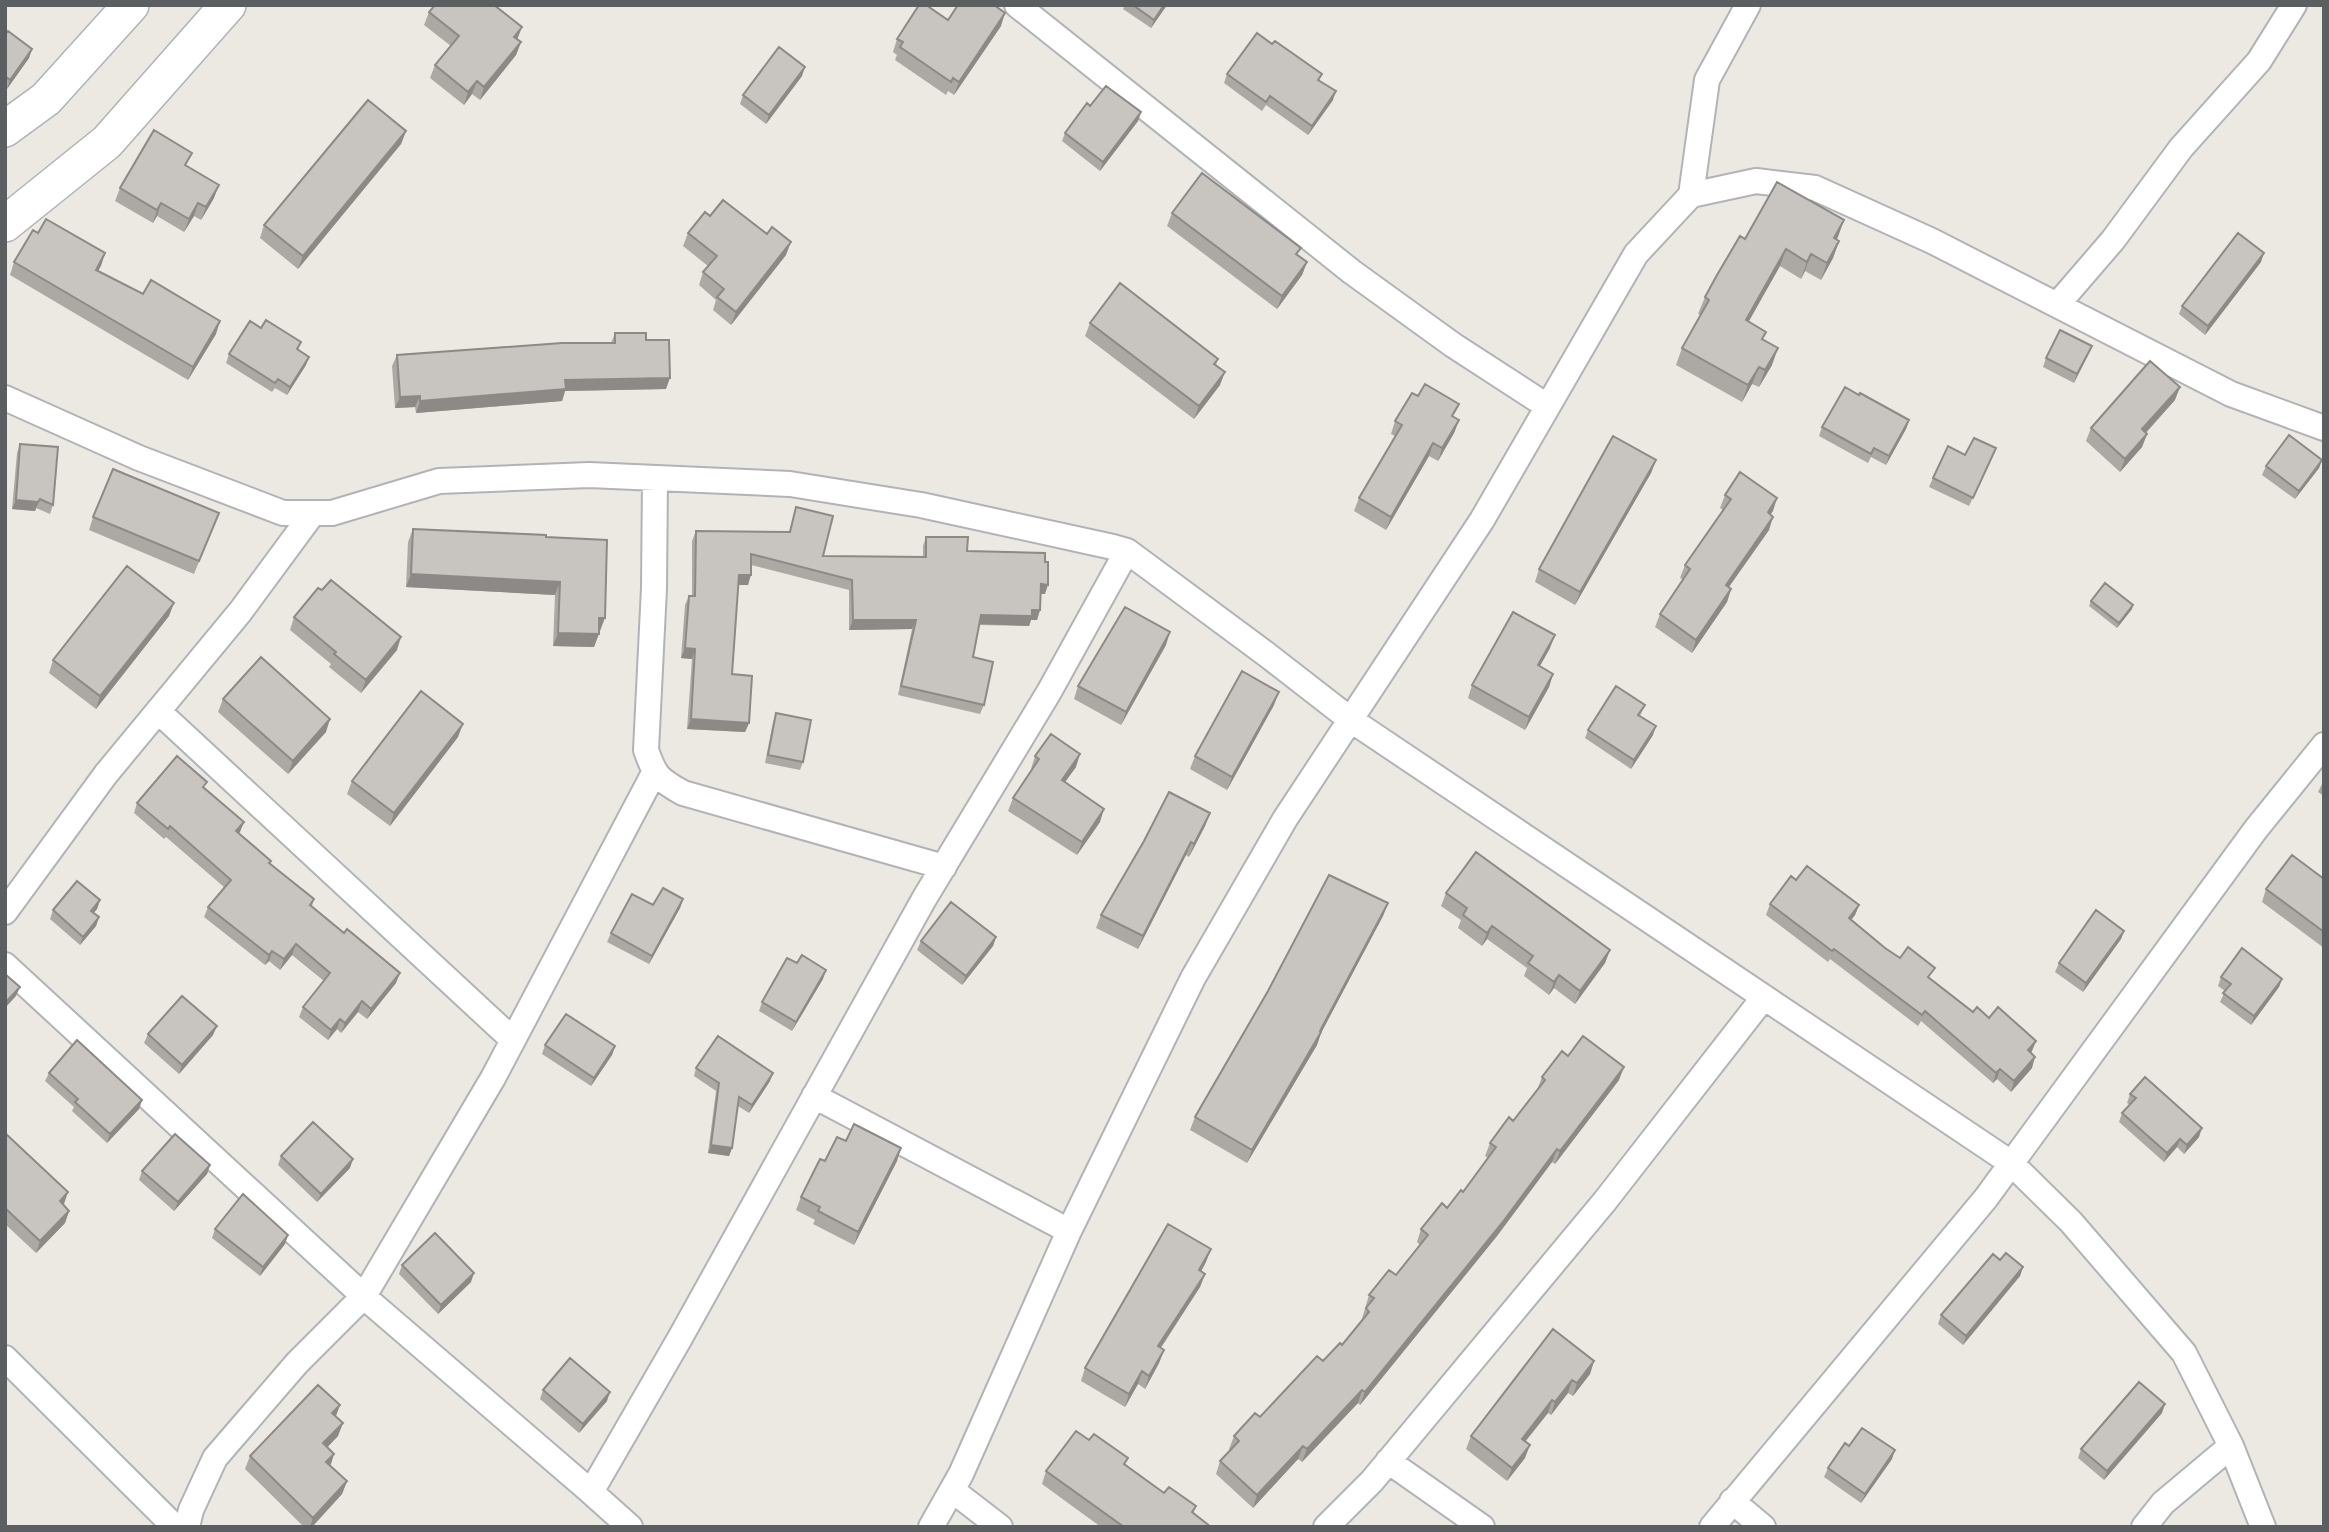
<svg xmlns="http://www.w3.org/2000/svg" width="2329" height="1532" font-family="'Work Sans',sans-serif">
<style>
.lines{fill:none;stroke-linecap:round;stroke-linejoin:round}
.street-casing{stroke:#b0b4b7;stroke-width:28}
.secondary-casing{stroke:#afb3b7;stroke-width:38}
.street{stroke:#fff;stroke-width:24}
.secondary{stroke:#fff;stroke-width:35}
.wall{fill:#aca9a5}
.shaded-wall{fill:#8c8986}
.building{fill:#c8c4c0;stroke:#8c8986;stroke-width:2}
</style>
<rect width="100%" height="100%" fill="#ece9e3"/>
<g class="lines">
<g class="street-casing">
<path id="street" d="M1017,5L1352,272L1453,345L1547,406
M1691,195L1707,80L1748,5
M2057,305L2113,240L2181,148L2259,61L2294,5
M5,398L139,458L283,513H332L439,481L589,475L790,484L921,505L1113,547L1127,551L1266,654L1351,720L2011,1163L2071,1222L2184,1353L2231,1446L2263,1527
M655,478L654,588L646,750C655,776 658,779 683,793L944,867
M158,711L513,1040
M5,912L106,774L240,612L313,513
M5,965L370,1302L591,1492
M814,1096L1069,1231
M5,1358L175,1527
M1388,1461L1482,1527
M952,1490L1000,1527
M1732,1501L1763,1527
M187,1527L191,1510L215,1458L297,1363L364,1296L493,1078L654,773
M630,1527L591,1492L680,1338L924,899L1049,692L1127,551
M931,1527L961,1474L1069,1231L1193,978L1285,819L1482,520L1636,254L1691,195L1756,181L1815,188L1932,241L2231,394L2324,428
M1326,1527L1372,1481L1605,1201L1764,997
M1712,1527L1986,1198L2256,829L2324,745
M2144,1527L2163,1503L2231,1446"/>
</g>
<g class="secondary-casing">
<path id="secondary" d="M5,129L46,99L131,5
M5,224L107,142L228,5"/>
</g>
<use href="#street" class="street"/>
<use href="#secondary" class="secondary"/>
</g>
<path class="wall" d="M1125,5H1167L1151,28L1123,9Z
M429,12L517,39L521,42L516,55L480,100L472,94L464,105L430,78L435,65L451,46L424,25Z
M948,20L1001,26L954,95L948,91L946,95L895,60L897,55L893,52L897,39Z
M5,34L32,49L29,58L7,89L5,87Z
M1272,44L1322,74L1319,81L1333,100L1308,135L1266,105L1262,111L1224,83L1227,74Z
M802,76L766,124L740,104L743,95Z
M1090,106L1141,112L1138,121L1100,171L1062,141L1065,133Z
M406,131L401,144L298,269L260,238L264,225Z
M187,166L214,198L201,220L194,216L184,232L157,216L153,223L115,201L120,188Z
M1172,213L1298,255L1307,262L1302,275L1277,309L1167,226Z
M710,216L767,234L786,255L731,325L713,310L716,300L699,285L703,272L708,266L683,246L688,233Z
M38,233L105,253L98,271L216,334L188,380L10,275L14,262Z
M1745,239H1837L1839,241L1833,258L1821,280L1805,271L1801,279L1780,266L1748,322L1763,339L1772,365L1759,387L1752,384L1742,402L1676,365L1682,348L1701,315L1698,314L1705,297Z
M2261,262L2205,335L2179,314L2182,306Z
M1090,323L1218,359L1216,365L1220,385L1194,419L1085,336Z
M261,328L301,342L298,350L306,365L287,395L275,388L272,392L226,363L229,354Z
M615,333L646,340L666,389L565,391L562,401L416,413L415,407L395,408L392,366L397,355L611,343Z
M2092,346L2088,355L2074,383L2043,367L2046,358Z
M1859,395L1909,420L1906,429L1886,465L1871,457L1868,463L1819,436L1822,427Z
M2175,400L2146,433L2147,434L2142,447L2120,472L2086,441L2091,428Z
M1454,417L1459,420L1454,433L1438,461L1429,456L1386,530L1354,511L1359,498L1395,436L1391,434L1395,421Z
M20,444L53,505L50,514L36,508L35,511L12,509L17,453Z
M1965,455L1992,457L1969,506L1929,487L1933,478Z
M1656,460L1651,473L1575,605L1535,582L1539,569Z
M2322,460L2319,468L2295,499L2262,475L2266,466Z
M1725,495L1777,498L1770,515L1769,530L1729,587L1731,589L1727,602L1692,653L1655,627L1660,614L1683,580L1680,578L1685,565L1723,510L1720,508Z
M796,507L823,556L923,557V546L926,537L967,551L1045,594H1041L1040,610L1037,620H1031L1029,626L979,625L973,657L984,705L980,714L898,695L912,629L849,630V590L751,565L748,585H738L732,674L749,723L745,732L687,729L692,659L681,658L685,605L689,596H692V541L696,531L789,532Z
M219,513L194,574L89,530L93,517Z
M413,529L546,537L600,631H599L594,647L553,646L555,595L406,587L408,542Z
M2091,601L2132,609L2117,628L2089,606Z
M169,616L96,709L49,673L53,660Z
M294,617L397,650L361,693L329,667L331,664L290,630Z
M1166,645L1121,725L1074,699L1078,686Z
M1550,648L1540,666L1553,674L1549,687L1525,730L1468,698L1472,685Z
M223,699L326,732L288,774L218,712Z
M1274,705L1227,790L1190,769L1195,756Z
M1645,705L1640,716L1653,735L1631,769L1585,738L1588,730Z
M776,713L803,762L800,770L765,763L773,722Z
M458,737L390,826L347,794L352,781Z
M1035,756L1076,767L1065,782L1100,822L1077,855L1008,811L1013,798L1032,770L1031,769Z
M2324,780V796L2318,792Z
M205,788L244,822L239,833L271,861L270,864L314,899L312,906L396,983L367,1019L358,1012L341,1033L337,1029L328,1040L299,1017L303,1007L324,981L292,955L280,970L269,961L265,965L204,917L208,907L224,887L166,837L164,839L134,813L137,803Z
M1210,813L1205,826L1189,857L1186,855L1138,949L1096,928L1101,915Z
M2324,879V948L2262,902L2266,889Z
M1796,880L1859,905L1855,915L1851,920L1885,948L1931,979L1973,1012L1989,1018L2036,1041L2031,1053L2032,1068L2011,1092L1997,1079L1993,1083L1921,1021L1918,1026L1830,959L1828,962L1766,915L1770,904Z
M1446,893L1610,950L1605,963L1575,1004L1554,988L1549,995L1524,976L1527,968L1487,939L1482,946L1458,928L1461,920L1441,906Z
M683,899L680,908L649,964L607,942L611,933L653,905Z
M100,900L97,909L93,913L99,917L96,926L80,945L50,919L53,910Z
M1388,903L1383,916L1321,1033L1317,1045L1247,1163L1190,1130L1195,1117Z
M2124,931L2121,939L2083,992L2055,972L2059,963Z
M996,937L993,946L962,985L917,950L921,941Z
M2221,977L2282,979L2279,987L2251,1025L2220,1002L2225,991L2218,986Z
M823,979L792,1031L759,1011L762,1002Z
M148,1034L213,1035L179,1074L144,1043Z
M545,1045L615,1046L612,1055L591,1086L542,1054Z
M1568,1056L1619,1080L1555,1164L1552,1162L1497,1236L1360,1405L1358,1403L1302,1462L1298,1459L1253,1508L1216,1474L1220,1461L1230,1450L1229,1449L1234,1436L1260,1417L1342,1345L1361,1322L1369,1295L1396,1275L1420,1245L1417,1242L1421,1229L1447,1208L1463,1192L1488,1158L1485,1156L1490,1143L1513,1121L1537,1090L1542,1077Z
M696,1068L770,1081L749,1113L738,1106L732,1148L729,1156L708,1153L716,1091L694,1076Z
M49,1073L142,1100L139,1109L107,1143L72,1111L74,1107L45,1081Z
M2130,1094L2199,1137L2184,1154L2177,1147L2164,1162L2119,1122L2122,1113L2130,1105L2127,1103Z
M5,1133L64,1204L63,1205L69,1211L65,1223L36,1253L5,1224Z
M846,1141L897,1161L854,1245L813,1224L815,1220L796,1210L801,1197L825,1161Z
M281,1156L350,1168L317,1202L278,1165Z
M210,1165L207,1174L174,1211L139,1180L142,1171Z
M215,1229L288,1235L285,1244L260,1276L212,1238Z
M2000,1260L2023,1267L2020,1276L1963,1345L1938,1324L1941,1315Z
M1206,1262L1201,1272L1205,1274L1200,1287L1161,1348L1164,1350L1159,1363L1145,1389L1138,1384L1125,1407L1081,1381L1085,1368Z
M402,1265L471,1282L438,1314L399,1274Z
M1594,1361L1590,1374L1573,1396L1568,1393L1551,1415L1548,1413L1525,1441V1458L1507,1481L1466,1449L1471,1436Z
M543,1390L607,1401L579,1433L540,1399Z
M340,1405L336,1416L338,1436L327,1447L334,1454L330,1466L347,1481L342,1494L312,1527H304L245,1469L250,1456Z
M2162,1413L2104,1480L2078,1458L2081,1449Z
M1849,1446L1892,1459L1861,1503L1824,1477L1828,1468Z
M1126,1465L1164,1493L1196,1506L1193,1514L1211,1527H1101L1042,1484L1046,1471Z"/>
<path class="shaded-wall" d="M1164,5H1167L1151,28L1154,20Z
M1005,13L1001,26L954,95L959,82Z
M522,27L517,40L514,37Z
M521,42L516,55L480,100L484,87Z
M32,49L29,58L7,89L10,80Z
M805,67L802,76L766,124L769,115Z
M477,81L472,94L464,105L468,92Z
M1336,91L1333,100L1308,135L1312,126Z
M1141,112L1138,121L1100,171L1103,162Z
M406,131L401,144L298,269L303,256Z
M219,185L214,198L201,220L206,207Z
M161,203L157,216L153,223L157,210Z
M198,203L194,216L184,232L189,219Z
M1844,220L1838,237L1828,255L1834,238Z
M1839,241L1833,258L1821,280L1827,263Z
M791,242L786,255L731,325L736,312Z
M1786,249L1780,266L1740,337L1746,320Z
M105,253L101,266L91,283L96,270Z
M2264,253L2261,262L2205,335L2208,326Z
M1811,254L1805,271L1801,279L1807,262Z
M1307,262L1302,275L1277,309L1282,296Z
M220,321L216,334L188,380L193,367Z
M2092,346L2088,355L2074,383L2077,374Z
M1778,348L1772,365L1759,387L1765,370Z
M309,357L306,365L287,395L290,387Z
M1759,367L1752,384L1742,402L1748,385Z
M1225,372L1220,385L1194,419L1199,406Z
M670,378L666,389L565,391L562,401L416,413L420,401L565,380Z
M2180,387L2175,400L2137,442L2142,429Z
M420,396L415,407L395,408L400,397Z
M1459,420L1454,433L1438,461L1442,448Z
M1909,420L1906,429L1886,465L1889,456Z
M2147,434L2142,447L2120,472L2125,459Z
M1433,443L1429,456L1386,530L1391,517Z
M1656,460L1651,473L1575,605L1580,592Z
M2322,460L2319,468L2295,499L2299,491Z
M1777,498L1773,511L1763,525L1768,512Z
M40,499L35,511L12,509L16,500Z
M1773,517L1769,530L1721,598L1726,585Z
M411,574L560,582L555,595L406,587Z
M739,575H751L748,585H735Z
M1041,584L1048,585L1045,594H1038Z
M1731,589L1727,602L1692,653L1696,640Z
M174,603L169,616L96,709L100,696Z
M2133,605L2132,609L2117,628L2119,623Z
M1032,610H1040L1037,620H1031L1029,626L978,624L981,615Z
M599,618H605L600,631H595Z
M853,620H916L912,629L849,630Z
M1170,632L1166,645L1121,725L1126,712Z
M558,633L599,634L594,647L553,646Z
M1555,635L1550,648L1533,678L1538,665Z
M401,637L397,650L361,693L366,680Z
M685,648L695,649L692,659L681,658Z
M1553,674L1549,687L1525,730L1529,717Z
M1279,692L1274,705L1227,790L1232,777Z
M330,719L326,732L288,774L293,761Z
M691,719L749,723L745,732L687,729Z
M463,724L458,737L390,826L394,813Z
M1656,726L1653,735L1631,769L1634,760Z
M1080,754L1076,767L1057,793L1062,780Z
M1104,809L1100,822L1077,855L1082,842Z
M1210,813L1205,826L1189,857L1194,844Z
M244,822L240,832L233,841L236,831Z
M1191,842L1186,855L1138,949L1143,936Z
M683,899L680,908L649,964L652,956Z
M100,900L97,909L88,920L91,911Z
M1388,903L1383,916L1321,1033L1317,1045L1247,1163L1252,1150L1320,1031Z
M1859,905L1855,915L1845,928L1849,918Z
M99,917L96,926L80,945L83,937Z
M1492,926L1487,939L1482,946L1487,933Z
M2124,931L2121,939L2083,992L2086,983Z
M996,937L993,946L962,985L966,976Z
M296,944L292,955L280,970L284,959Z
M1610,950L1605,963L1575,1004L1580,991Z
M272,951L269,961L265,965L269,955Z
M826,970L823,979L792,1031L796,1022Z
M400,973L396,983L367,1019L371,1009Z
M1559,975L1554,988L1549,995L1554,982Z
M2282,979L2279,987L2251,1025L2254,1016Z
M20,987L16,996L5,1008V1003Z
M362,1001L358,1012L341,1033L345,1023Z
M340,1019L337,1029L328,1040L331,1030Z
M217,1026L213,1035L179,1074L182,1065Z
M2036,1041L2032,1051L2024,1061L2028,1050Z
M615,1046L612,1055L591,1086L594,1078Z
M2035,1057L2032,1068L2011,1092L2014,1081Z
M1624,1067L1619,1080L1555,1164L1560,1151Z
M2000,1069L1997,1079L1993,1083L1996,1073Z
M773,1073L770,1081L749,1113L752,1105Z
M142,1100L139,1109L107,1143L110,1134Z
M2202,1128L2199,1137L2184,1154L2187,1145Z
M2180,1139L2177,1147L2164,1162L2167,1153Z
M711,1145L732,1148L729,1156L708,1153Z
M901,1148L897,1161L854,1245L858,1232Z
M1557,1149L1552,1162L1497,1236L1360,1405L1365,1392Z
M353,1159L350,1168L317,1202L321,1194Z
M210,1165L207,1174L174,1211L178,1202Z
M68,1192L64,1204L55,1213L60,1201Z
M69,1211L65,1223L36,1253L40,1241Z
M288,1235L285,1244L260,1276L263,1267Z
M1211,1249L1206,1262L1194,1283L1199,1270Z
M2023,1267L2020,1276L1963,1345L1966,1336Z
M474,1273L471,1282L438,1314L441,1305Z
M1205,1274L1200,1287L1153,1359L1158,1346Z
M1164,1350L1159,1363L1145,1389L1149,1376Z
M1594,1361L1590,1374L1573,1396L1577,1383Z
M1142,1371L1138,1384L1125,1407L1129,1394Z
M1572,1380L1568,1393L1551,1415L1555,1402Z
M1362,1390L1358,1403L1302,1462L1307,1449Z
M610,1392L607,1401L579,1433L583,1424Z
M1552,1400L1548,1413L1517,1452L1522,1439Z
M2165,1404L2162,1413L2104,1480L2107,1471Z
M340,1405L335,1418L332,1413Z
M343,1423L338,1436L319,1456L323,1443Z
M1530,1445L1525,1458L1507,1481L1512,1468Z
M1303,1446L1298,1459L1253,1508L1257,1495Z
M1895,1450L1892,1459L1861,1503L1865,1494Z
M334,1454L330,1467L326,1462Z
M347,1481L342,1494L312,1527H310L313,1518Z"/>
<path class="building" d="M435,5H494L522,27L514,37L521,42L484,87L477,81L468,92L435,65L459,36L429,12Z
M919,5H926L948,20L958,5H994L1005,13L959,82L953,78L951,82L900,47L903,42L897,39Z
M1133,5H1164L1154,20Z
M8,31L32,49L10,80L5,76V34Z
M1257,33L1272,44L1275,41L1322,74L1318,80L1336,91L1312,126L1270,96L1266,102L1227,74Z
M779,47L805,67L769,115L743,95Z
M1106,86L1141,112L1103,162L1065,133L1087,103L1090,106Z
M368,100L406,131L303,256L264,225Z
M154,130L192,153L185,165L219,185L206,207L198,203L189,219L161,203L157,210L120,188Z
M1202,173L1301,248L1296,254L1307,262L1282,296L1172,213Z
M1777,182L1844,220L1834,238L1839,241L1827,263L1811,254L1807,262L1786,249L1746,320L1766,332L1762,339L1778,348L1765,370L1759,367L1748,385L1682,348L1709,300L1705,297L1717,275L1740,236L1745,239Z
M723,200L767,234L772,227L791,242L736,312L717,297L724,289L703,272L717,256L688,233L705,212L710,216Z
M46,219L105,253L96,270L143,294L151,280L220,321L193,367L14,262L33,230L38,233Z
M2238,233L2264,253L2208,326L2182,306Z
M1120,283L1218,359L1214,364L1225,372L1199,406L1090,323Z
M266,320L301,342L297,349L309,357L290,387L278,379L275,383L229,354L250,321L261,328Z
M2060,330L2092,346L2077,374L2046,358Z
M615,333H646V340H669L670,378L565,380L566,389L420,401V396L400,397L397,355L562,343H615Z
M2150,361L2180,387L2142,429L2147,434L2125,459L2091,428Z
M1425,384L1459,404L1452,416L1459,420L1442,448L1433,443L1391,517L1359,498L1402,425L1395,421L1412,393L1418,396Z
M1845,387L1859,395L1860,393L1909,420L1889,456L1874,448L1871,454L1822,427Z
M2289,435L2322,460L2299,491L2266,466Z
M1613,436L1656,460L1580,592L1539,569Z
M1974,438L1996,448L1973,498L1933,478L1948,446L1965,455Z
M20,444L58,447L53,505L40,499L38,502L16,500Z
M113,469L219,513L199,561L93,517Z
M1740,472L1777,498L1768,512L1773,517L1726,585L1731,589L1696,640L1660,614L1690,569L1685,565L1731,499L1725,495Z
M796,507L833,516L823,556L926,557V537H968L967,551L1045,553V562H1048V585L1041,584L1040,610H1032V616L981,615L973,657L993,662L984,705L901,686L916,620H853L852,580L751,554V575H739L732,674L752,676L749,723L691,719L695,649L685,648L689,596H695L696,531L790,532Z
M413,529L546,535V537L607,540L605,618H599V634L558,633L560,582L411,574Z
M127,566L174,603L100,696L53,660Z
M331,580L401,637L366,680L334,654L336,652L294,617L318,588L322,590Z
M2105,583L2133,605L2119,623L2091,601Z
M1125,607L1170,632L1126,712L1078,686Z
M1513,612L1555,635L1538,665L1553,674L1529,717L1472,685Z
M261,657L330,719L293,761L223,699Z
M1242,671L1279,692L1232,777L1195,756Z
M1616,686L1645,705L1638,715L1656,726L1634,760L1588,730Z
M421,691L463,724L394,813L352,781Z
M776,713L811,720L803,762L768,755Z
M1051,734L1080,754L1062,780L1104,809L1082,842L1013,798L1039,759L1035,756Z
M177,756L207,782L203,787L244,822L236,831L271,861L269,863L314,899L310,905L344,933L347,929L400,973L371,1009L362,1001L345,1023L340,1019L331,1030L303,1007L330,973L296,944L284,959L272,951L269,955L208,907L231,880L170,826L168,829L137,803Z
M1169,792L1210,813L1194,844L1191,842L1143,936L1101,915L1144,841Z
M1476,852L1610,950L1580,991L1559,975L1554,982L1528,963L1533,956L1492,926L1487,933L1463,915L1467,908L1446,893Z
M2292,855L2324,879V932L2266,889Z
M1807,866L1859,905L1849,918L1885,948L1900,958L1908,947L1935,968L1928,977L1973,1012L1977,1007L1989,1018L1998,1007L2036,1041L2028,1050L2035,1057L2014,1081L2000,1069L1996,1073L1925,1011L1922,1015L1834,949L1832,951L1770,904L1791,876L1796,880Z
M1329,875L1388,903L1320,1031L1321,1032L1252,1150L1195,1117L1268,991Z
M77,881L100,900L91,911L99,917L83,937L53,910Z
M663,888L683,899L652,956L611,933L632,894L653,905Z
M951,902L996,937L966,976L921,941Z
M2096,910L2124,931L2086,983L2059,963Z
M2242,948L2282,979L2254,1016L2223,993L2231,984L2221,977Z
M802,955L826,970L796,1022L762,1002L787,958L797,963Z
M5,974L20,987L5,1003Z
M182,996L217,1026L182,1065L148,1034Z
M566,1014L615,1046L594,1078L545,1045Z
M718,1036L773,1073L752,1105L739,1097L732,1148L711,1145L719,1083L696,1068Z
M1583,1036L1624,1067L1560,1151L1557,1149L1502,1223L1365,1392L1362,1390L1307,1449L1303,1446L1257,1495L1220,1461L1239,1441L1234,1436L1255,1413L1260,1417L1317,1356L1323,1361L1340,1343L1342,1345L1369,1312L1366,1308L1374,1298L1369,1295L1389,1270L1396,1275L1428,1235L1421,1229L1442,1203L1447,1208L1461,1190L1463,1192L1496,1147L1490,1143L1509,1117L1513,1121L1545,1080L1542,1077L1562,1051L1568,1056Z
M77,1040L142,1100L110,1134L75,1102L78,1099L49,1073Z
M2145,1077L2202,1128L2187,1145L2180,1139L2167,1153L2122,1113L2136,1098L2130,1094Z
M313,1122L353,1159L321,1194L281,1156Z
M854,1124L901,1148L858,1232L818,1211L820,1207L801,1197L820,1159L825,1161L837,1137L846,1141Z
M5,1133L68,1192L60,1201L69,1211L40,1241L5,1208Z
M175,1134L210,1165L178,1202L142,1171Z
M243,1194L288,1235L263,1267L215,1229Z
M1168,1224L1211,1249L1199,1270L1205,1274L1158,1346L1164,1350L1149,1376L1142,1371L1129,1394L1085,1368Z
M435,1233L474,1273L441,1305L402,1265Z
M2006,1253L2023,1267L1966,1336L1941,1315L1993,1254L2000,1260Z
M1553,1329L1594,1361L1577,1383L1572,1380L1555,1402L1552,1400L1522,1439L1530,1445L1512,1468L1471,1436Z
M570,1358L610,1392L583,1424L543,1390Z
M2139,1382L2165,1404L2107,1471L2081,1449Z
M318,1385L340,1405L332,1413L343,1423L323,1443L334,1454L326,1462L347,1481L313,1518L250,1456Z
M1862,1428L1895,1450L1865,1494L1828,1468L1845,1443L1849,1446Z
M1076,1431L1089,1440L1094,1434L1128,1458L1124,1464L1164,1493L1169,1487L1196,1506L1192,1512L1211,1527H1124L1046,1471Z"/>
<rect width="2329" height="1532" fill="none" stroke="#5b5f62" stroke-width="14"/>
</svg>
